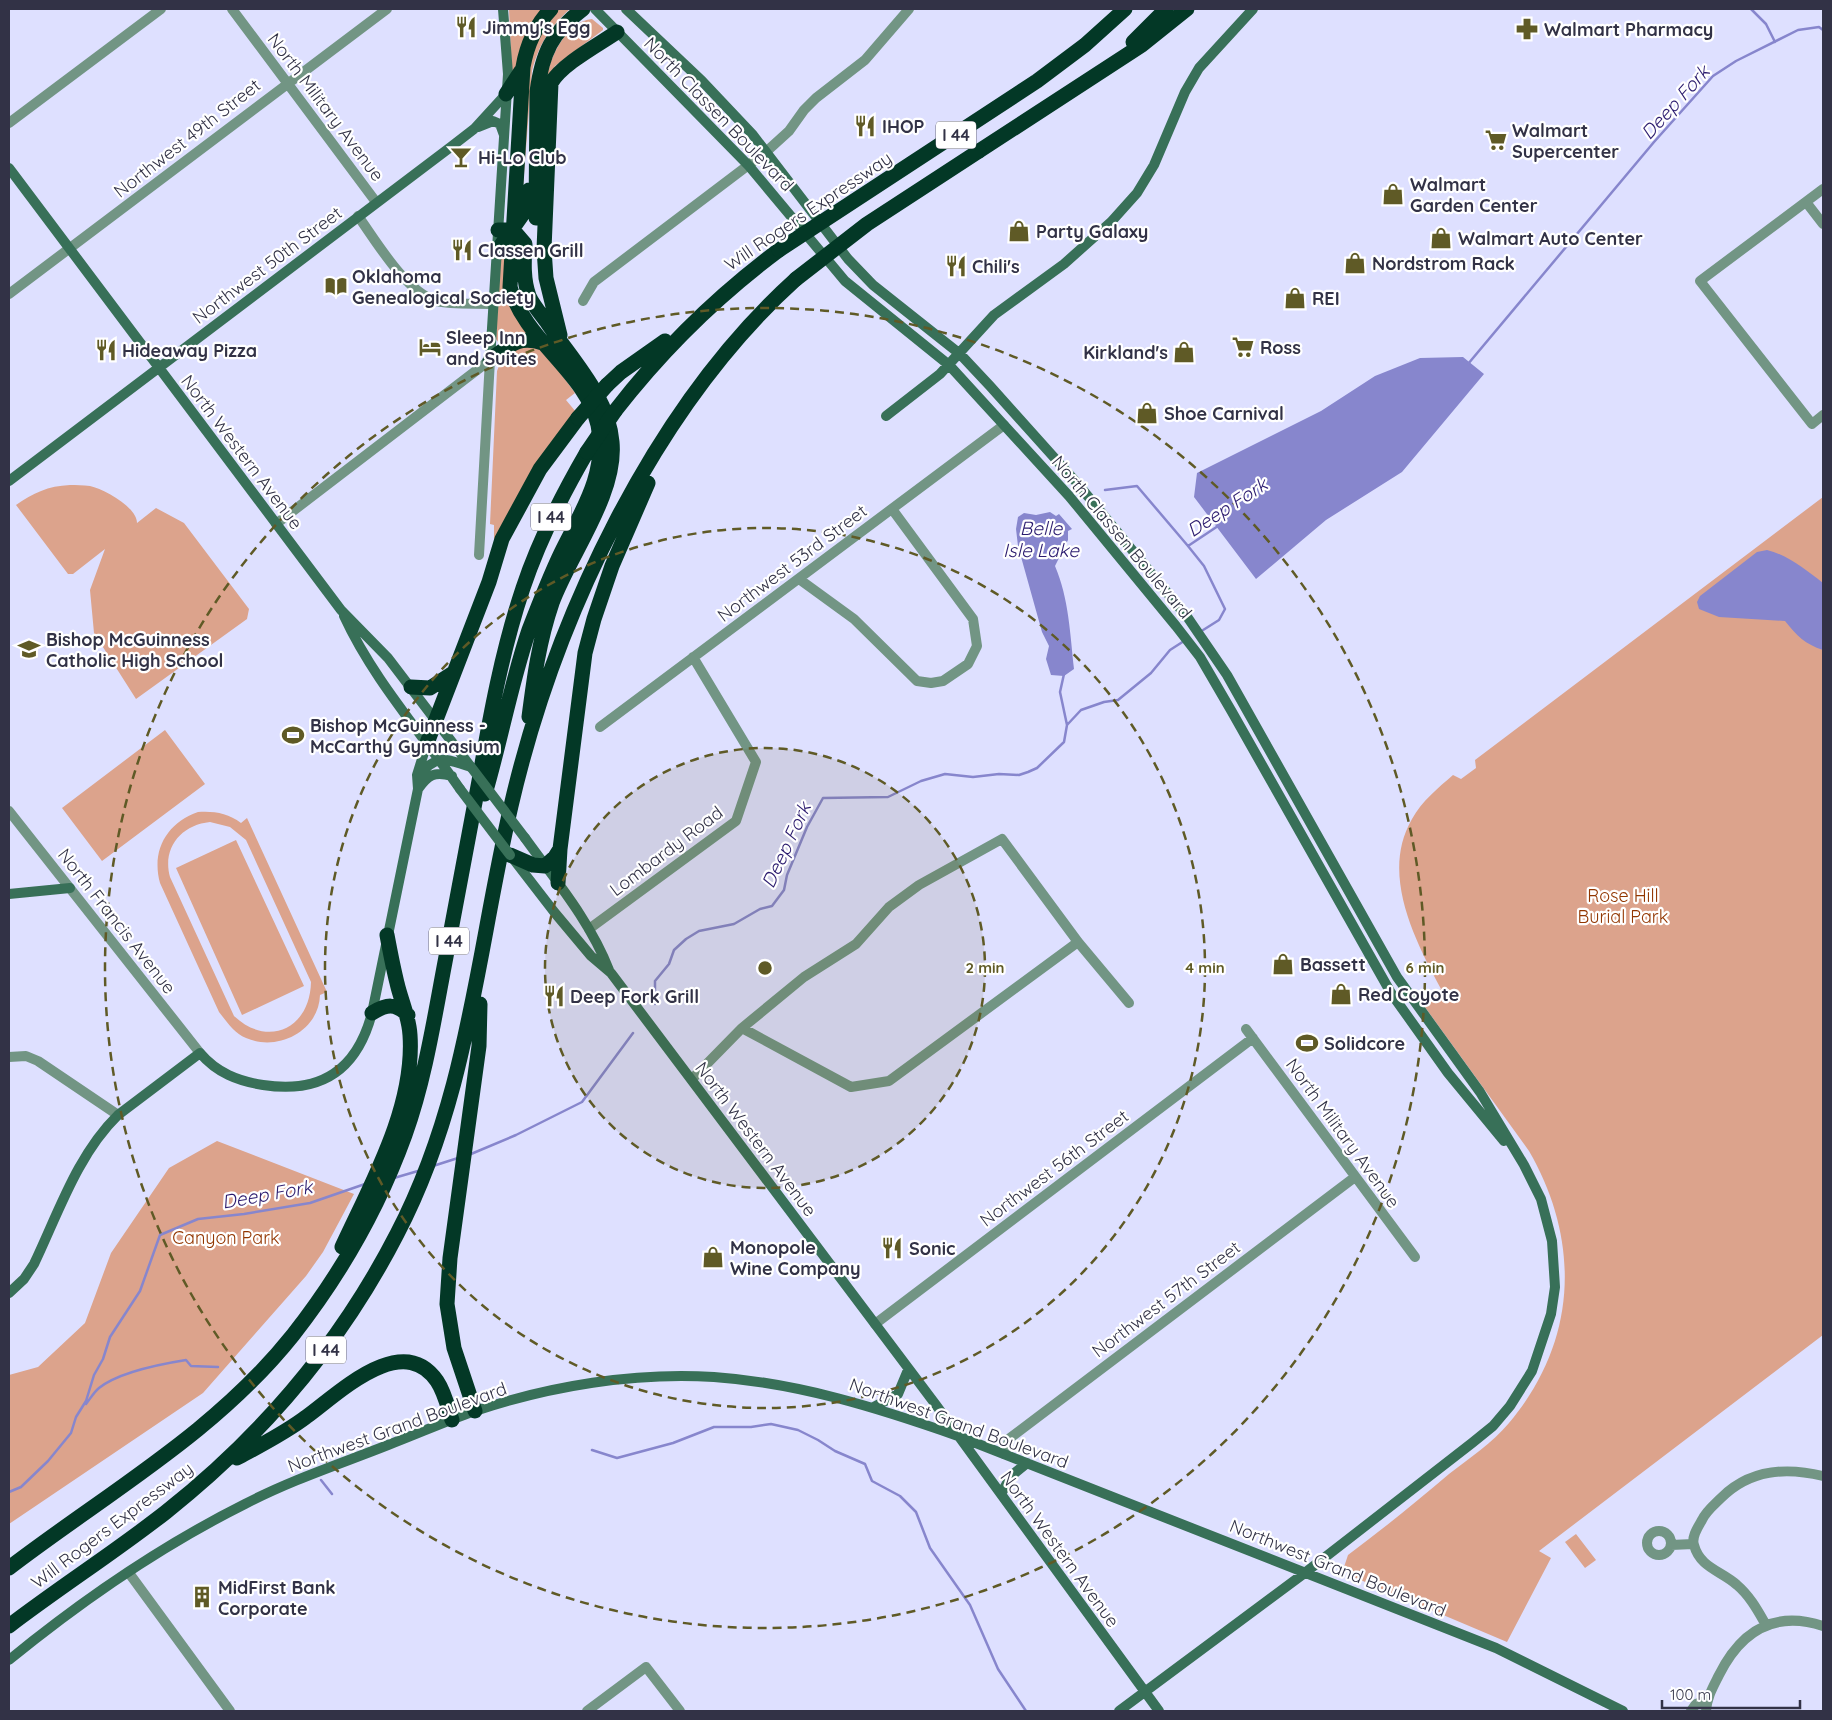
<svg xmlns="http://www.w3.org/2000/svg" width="1832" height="1720" font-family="Quicksand,sans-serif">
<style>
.green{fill:#dca38c;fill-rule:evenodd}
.water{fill:#8786cd}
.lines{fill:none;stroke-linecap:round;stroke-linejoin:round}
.stream{stroke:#8786cd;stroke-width:2.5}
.street{stroke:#729584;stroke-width:10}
.secondary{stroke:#387058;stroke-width:10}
.highway{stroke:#033826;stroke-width:15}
.secondary-bridge{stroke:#387058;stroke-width:10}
.highway-bridge{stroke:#033826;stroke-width:15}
.ring{fill:none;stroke:#5f5a26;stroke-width:2.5;stroke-dasharray:9 6}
.labels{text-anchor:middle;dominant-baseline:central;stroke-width:4.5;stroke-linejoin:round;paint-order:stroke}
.shield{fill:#fff;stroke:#70707e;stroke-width:1}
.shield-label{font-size:16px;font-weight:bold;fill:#323246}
.poi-label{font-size:18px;font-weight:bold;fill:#323246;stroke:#fff;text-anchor:start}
.street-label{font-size:18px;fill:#323246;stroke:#fff}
.park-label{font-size:18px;fill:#923600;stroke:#fff}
.water-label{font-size:19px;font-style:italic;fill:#2a1a6e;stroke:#fff}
.centre{fill:#5f5a26;stroke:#fff;stroke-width:2.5}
.ring-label{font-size:15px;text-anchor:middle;font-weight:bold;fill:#5f5a26;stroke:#fff;stroke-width:4.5;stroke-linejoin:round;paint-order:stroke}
</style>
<rect width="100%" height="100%" fill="#dee0ff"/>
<path class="green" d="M509,9H544L512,77Z
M558,9H570C550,27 539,44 532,71L522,200L529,60L537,36Z
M592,19L603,28V30L555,66L550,74H547C553,52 567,22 592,19Z
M505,245L527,335L499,343L496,339L500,255Z
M524,344L543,349L575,393L566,400L576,412L494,550V525L490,524L497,371L501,361Z
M70,485C76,485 83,485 90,486C104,489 137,507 137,523L156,508L184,523L249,609L247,619L136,699L94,633L90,590L105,549L73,574H68L16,505C33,493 48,486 70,485Z
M1823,497V1335L1539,1551L1551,1558L1507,1642L1351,1576L1344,1567L1348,1555C1383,1529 1416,1502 1449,1474C1470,1458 1492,1443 1509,1423C1578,1341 1581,1241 1529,1151L1422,1003L1441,989C1415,940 1380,874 1412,819C1422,801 1438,788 1453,775L1461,779L1476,768L1475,760Z
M165,730L205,784L102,861L62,808Z
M198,812C214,811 228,813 241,823L247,818L327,992L320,995C319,1031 278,1052 246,1038C234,1033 227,1022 219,1012L160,883C151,850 167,823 198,812ZM210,822L230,827L246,840L311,982C310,1029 268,1048 234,1016L170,877C162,848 181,825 210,822Z
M236,840L304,986L242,1015L176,868Z
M217,1141L354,1194L323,1252L306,1276L203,1393L9,1524V1375L38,1367L85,1323L111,1253L169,1168Z
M1576,1534L1596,1560L1585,1568L1565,1542Z"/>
<path class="water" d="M1463,357L1484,374L1402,472L1326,520L1256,579L1194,497L1197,473L1321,411L1375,376L1420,358Z
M1050,512L1056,516L1059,514L1072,529L1068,531V540L1055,566C1069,599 1070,634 1074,669L1064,676L1051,675L1046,659L1049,646L1042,632L1018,546L1016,529L1018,517L1024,513L1036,515Z
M1767,550C1788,555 1806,570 1823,583V650C1805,644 1797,636 1785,621L1719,617L1699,609L1697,602L1700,596L1757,552Z"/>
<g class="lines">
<path class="stream" d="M1751,9L1766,24L1775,42
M1468,364L1654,142L1713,76L1736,61L1798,30L1819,27L1823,30
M1105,490L1137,486L1188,546
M1200,632L1219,620L1225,609L1204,566L1188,546L1218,526
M1064,674L1060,692L1067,725
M655,1004V981L669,964L674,950L686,939L699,931L734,924L760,909L772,906L784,890L787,875L807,827L823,798L888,797L921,781L945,774L973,777L999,774L1019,775L1028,772L1037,768L1064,742L1067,725L1081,710L1104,702L1118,700L1151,673L1170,650L1184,641
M471,1154L516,1135L582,1102L633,1033
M433,1166L458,1158
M394,1178L418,1171
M86,1404C90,1399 94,1392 99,1388C119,1372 161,1364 186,1360L191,1366L218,1367
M592,1450L617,1458L673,1443L714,1427H751L771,1424L798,1430L818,1440L835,1451L865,1464L872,1481L900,1496L916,1512L930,1548L970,1605L998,1669L1026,1711
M321,1480L332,1494
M9,1492L21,1487L48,1461L71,1433L76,1417L86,1401L94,1375L103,1359L110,1337L140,1291L160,1235L198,1219L244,1214L310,1203L365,1184"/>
<path class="street" d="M232,9L376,202
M9,123L161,9
M1823,189L1700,281L1812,424L1823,415
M1806,202L1823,224
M358,216C376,241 405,291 436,301C451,305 478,303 494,304
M9,294L387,9
M583,301L594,282L767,151L789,131L804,110L816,98L865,60L909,9
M276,524L490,360
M479,555L490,360
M799,579L854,619L917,681L931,683L943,681L968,664L977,646L973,619L892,509
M600,727L1004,425
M9,811L200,1053
M589,929L736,821L756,762L693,657
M742,1028L851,1087L889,1081L1078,942
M1246,1029L1415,1257
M9,1057L26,1056L38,1061L118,1115
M692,1079L742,1028L804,977L856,944L889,907L919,885L1002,839L1078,942L1129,1003
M875,1324L1253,1038
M1004,1454L1010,1438L1355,1177
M1647 1543a12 12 0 1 1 24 0a12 12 0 1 1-24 0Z
M1671,1545L1693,1544
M129,1573L230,1711
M1766,1625C1758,1611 1750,1596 1737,1585C1722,1571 1700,1568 1694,1545C1691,1537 1698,1527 1702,1520C1706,1511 1714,1505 1721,1498C1750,1469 1786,1467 1823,1476
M587,1711L646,1667L680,1711
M1691,1711L1696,1704L1707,1700
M1706,1711C1707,1697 1713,1687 1719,1675C1741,1631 1774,1610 1823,1626"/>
<path class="secondary" d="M595,9L749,166L845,281L949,365L1069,496L1176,626L1200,657L1232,712L1391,993L1448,1073L1504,1141
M626,9L702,81L753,135L848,259L873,285L960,354L990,386L1077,483L1188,618L1227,675L1397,977L1480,1092L1524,1165L1541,1199L1552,1241L1555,1287L1551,1314L1532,1371L1510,1406L1493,1426L1472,1443L1306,1572L1119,1711
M478,127L493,121L500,124L504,135
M9,168L341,610L388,658L471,767
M490,360L508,74L503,9
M886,416L940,374L994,315L1064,264L1111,222L1137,193L1154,165L1185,92L1199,68L1253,9
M9,481L452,146L474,129L506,94
M344,616C373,679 420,731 460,789
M419,774C441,753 444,759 471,767
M418,789C428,775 434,771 452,776
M525,838C556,881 590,921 609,970
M511,856L555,913L591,956L611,973L684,1070L936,1405L1159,1711
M9,894L70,888
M9,1293L24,1279L34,1264C58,1214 77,1155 118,1115L200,1053C217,1073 238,1081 263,1085C321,1094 357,1070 372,1013L418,789L417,775L427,743
M874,1407L898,1394L908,1370
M1001,1494L1011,1476L1027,1463
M9,1660C80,1602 163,1545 245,1504C291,1480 340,1464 388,1445C417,1434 446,1421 475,1411C550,1386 634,1372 714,1377C799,1383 878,1408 958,1436L1496,1648L1623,1711"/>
<path class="highway" d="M1133,42L1166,9
M506,94L521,71
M979,151L1142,45L1187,9
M536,218L537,92C542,53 552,32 583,9
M498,230H513L525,244C524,262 523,279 529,296C533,305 540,313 546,321C571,359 608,395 612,442C617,494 570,554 552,603C539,641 534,678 529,717
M497,251L525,211L529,190
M560,335L546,278L544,249L551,83C562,64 598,45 617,32
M490,360C510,345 518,335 543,343
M607,385L621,372L665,341
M615,411C663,349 716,297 779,250
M411,687L430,688L453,673
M427,743L489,582L502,539L540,469L578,418
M485,794C501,739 511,683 529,630C539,604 549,578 561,553C581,512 608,473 598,425C586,372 524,340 510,287L523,67C527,44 535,26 551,9
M510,855L533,865L545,866L555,857L560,849
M558,883L560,849L585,653L594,619L612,566L648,483
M372,1013C387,1004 395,1003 408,1015
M342,1247C371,1184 415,1107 410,1035C409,1016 401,1001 397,983C393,967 390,951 387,935
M475,1411L454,1348L447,1304L450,1258L479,1046L480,1004
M237,1458C261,1445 285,1433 306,1417C338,1394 402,1330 437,1381C445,1393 448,1408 452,1420
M9,1568C107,1493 215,1433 293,1335C340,1275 379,1207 405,1135C425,1079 434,1020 445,962C456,902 468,841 479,781C490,716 502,651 523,588C539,540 562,495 587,452
M9,1626C60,1587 115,1552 166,1512C262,1436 341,1343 397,1234C468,1098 477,952 511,806C554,620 653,408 796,279"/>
<path class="secondary-bridge" d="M471,767L525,838
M460,789L510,855"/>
<path class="highway-bridge" d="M779,250L1037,81L1085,45L1125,9
M796,279L867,224L979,151
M578,418L607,385
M587,452L615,411"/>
</g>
<circle cx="765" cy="968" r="220" fill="#5f5a26" fill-opacity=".12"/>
<g class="ring">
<circle cx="765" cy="968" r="220"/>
<circle cx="765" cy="968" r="440"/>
<circle cx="765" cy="968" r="660"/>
</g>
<defs>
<g id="restaurant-bare" transform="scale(1.725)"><path d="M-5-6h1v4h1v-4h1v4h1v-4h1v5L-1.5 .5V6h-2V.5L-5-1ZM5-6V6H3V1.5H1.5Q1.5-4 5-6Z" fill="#5f5a26" stroke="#fff" stroke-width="2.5" paint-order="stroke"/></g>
<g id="pharmacy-bare" transform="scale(1.725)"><path d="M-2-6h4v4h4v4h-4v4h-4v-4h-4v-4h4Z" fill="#5f5a26" stroke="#fff" stroke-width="2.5" paint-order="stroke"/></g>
<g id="supermarket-bare" transform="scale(1.725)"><path d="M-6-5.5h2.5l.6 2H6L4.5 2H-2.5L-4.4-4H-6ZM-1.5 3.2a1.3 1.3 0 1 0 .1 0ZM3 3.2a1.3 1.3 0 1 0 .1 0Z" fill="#5f5a26" stroke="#fff" stroke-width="2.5" paint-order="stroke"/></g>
<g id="bar-bare" transform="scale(1.725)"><path d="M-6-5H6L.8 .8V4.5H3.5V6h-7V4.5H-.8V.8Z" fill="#5f5a26" stroke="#fff" stroke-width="2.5" paint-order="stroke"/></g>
<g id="shop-bare" transform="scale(1.725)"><path d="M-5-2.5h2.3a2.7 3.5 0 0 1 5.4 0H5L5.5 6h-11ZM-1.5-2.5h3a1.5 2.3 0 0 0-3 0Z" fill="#5f5a26" stroke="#fff" stroke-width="2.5" paint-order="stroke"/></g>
<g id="library-bare" transform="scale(1.725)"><path d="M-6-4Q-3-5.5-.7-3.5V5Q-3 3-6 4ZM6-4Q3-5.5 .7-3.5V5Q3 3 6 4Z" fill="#5f5a26" stroke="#fff" stroke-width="2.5" paint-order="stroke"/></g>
<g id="hotel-bare" transform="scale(1.725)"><path d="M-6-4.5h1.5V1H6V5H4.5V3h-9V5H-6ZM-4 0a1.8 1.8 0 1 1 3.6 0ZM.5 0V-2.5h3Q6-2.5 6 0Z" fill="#5f5a26" stroke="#fff" stroke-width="2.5" paint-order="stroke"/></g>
<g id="school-bare" transform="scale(1.725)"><path d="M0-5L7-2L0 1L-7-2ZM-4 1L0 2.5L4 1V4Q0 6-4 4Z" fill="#5f5a26" stroke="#fff" stroke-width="2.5" paint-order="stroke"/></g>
<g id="stadium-bare" transform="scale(1.725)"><path d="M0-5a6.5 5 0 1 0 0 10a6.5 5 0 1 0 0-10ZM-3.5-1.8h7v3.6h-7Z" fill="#5f5a26" stroke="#fff" stroke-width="2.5" paint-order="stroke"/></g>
<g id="building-bare" transform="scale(1.725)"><path d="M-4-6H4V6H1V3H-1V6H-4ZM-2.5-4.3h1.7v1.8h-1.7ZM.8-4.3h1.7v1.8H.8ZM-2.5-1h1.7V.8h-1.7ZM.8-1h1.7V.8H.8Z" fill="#5f5a26" stroke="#fff" stroke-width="2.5" paint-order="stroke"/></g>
</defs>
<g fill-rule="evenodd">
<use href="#restaurant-bare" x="466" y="27"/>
<use href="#pharmacy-bare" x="1527" y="29"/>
<use href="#restaurant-bare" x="865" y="126"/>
<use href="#supermarket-bare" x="1496" y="140"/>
<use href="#bar-bare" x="461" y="157"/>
<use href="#shop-bare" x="1393" y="194"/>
<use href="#shop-bare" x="1019" y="231"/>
<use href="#shop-bare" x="1441" y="238"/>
<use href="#restaurant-bare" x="462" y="250"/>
<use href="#shop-bare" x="1355" y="263"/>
<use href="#restaurant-bare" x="956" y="266"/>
<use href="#library-bare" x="336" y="286"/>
<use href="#shop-bare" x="1295" y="298"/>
<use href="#hotel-bare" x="430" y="347"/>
<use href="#supermarket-bare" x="1243" y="347"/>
<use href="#restaurant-bare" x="106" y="350"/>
<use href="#shop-bare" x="1184" y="352"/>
<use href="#shop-bare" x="1147" y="413"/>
<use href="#school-bare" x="29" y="649"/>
<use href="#stadium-bare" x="293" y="735"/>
<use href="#shop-bare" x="1283" y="964"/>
<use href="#shop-bare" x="1341" y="994"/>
<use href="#restaurant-bare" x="554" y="996"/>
<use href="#stadium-bare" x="1307" y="1043"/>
<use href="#restaurant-bare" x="892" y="1248"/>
<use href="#shop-bare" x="713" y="1257"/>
<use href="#building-bare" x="202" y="1597"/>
</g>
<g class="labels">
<g class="shield">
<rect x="936" y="121.5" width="40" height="27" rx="4"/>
<rect x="531" y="503.5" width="40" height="27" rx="4"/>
<rect x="429" y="927.5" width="40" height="27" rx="4"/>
<rect x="306" y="1336.5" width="40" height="27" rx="4"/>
</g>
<g class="shield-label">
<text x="956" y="135">I 44</text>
<text x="551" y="517">I 44</text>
<text x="449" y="941">I 44</text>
<text x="326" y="1350">I 44</text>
</g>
<g class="poi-label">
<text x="482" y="27">Jimmy's Egg</text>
<text x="1544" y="29">Walmart Pharmacy</text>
<text x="882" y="126">IHOP</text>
<text x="1512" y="130">Walmart<tspan x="1512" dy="21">Supercenter</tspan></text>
<text x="478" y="157">Hi-Lo Club</text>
<text x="1410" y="184">Walmart<tspan x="1410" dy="21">Garden Center</tspan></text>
<text x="1036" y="231">Party Galaxy</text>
<text x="1458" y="238">Walmart Auto Center</text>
<text x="478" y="250">Classen Grill</text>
<text x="1372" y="263">Nordstrom Rack</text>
<text x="972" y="266">Chili's</text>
<text x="352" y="276">Oklahoma<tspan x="352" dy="21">Genealogical Society</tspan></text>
<text x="1312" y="298">REI</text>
<text x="446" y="337">Sleep Inn<tspan x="446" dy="21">and Suites</tspan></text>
<text x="1260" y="347">Ross</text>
<text x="122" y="350">Hideaway Pizza</text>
<text x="1168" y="352" text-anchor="end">Kirkland's</text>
<text x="1164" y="413">Shoe Carnival</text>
<text x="46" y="639">Bishop McGuinness<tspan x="46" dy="21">Catholic High School</tspan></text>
<text x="310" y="725">Bishop McGuinness -<tspan x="310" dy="21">McCarthy Gymnasium</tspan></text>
<text x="1300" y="964">Bassett</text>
<text x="1358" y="994">Red Coyote</text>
<text x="570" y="996">Deep Fork Grill</text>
<text x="1324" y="1043">Solidcore</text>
<text x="730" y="1247">Monopole<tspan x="730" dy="21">Wine Company</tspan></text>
<text x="909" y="1248">Sonic</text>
<text x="218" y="1587">MidFirst Bank<tspan x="218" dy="21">Corporate</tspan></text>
</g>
<g class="street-label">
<text transform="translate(326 107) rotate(53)">North Military Avenue</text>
<text transform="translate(719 114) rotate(46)">North Classen Boulevard</text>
<text transform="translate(187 138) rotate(-38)">Northwest 49th Street</text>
<text transform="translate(808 211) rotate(-34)">Will Rogers Expressway</text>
<text transform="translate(267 265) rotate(-37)">Northwest 50th Street</text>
<text transform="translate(242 452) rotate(53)">North Western Avenue</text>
<text transform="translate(1122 537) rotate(50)">North Classen Boulevard</text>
<text transform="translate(792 563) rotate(-37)">Northwest 53rd Street</text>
<text transform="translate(666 851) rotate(-37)">Lombardy Road</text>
<text transform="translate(117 921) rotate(52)">North Francis Avenue</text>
<text transform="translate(1343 1133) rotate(54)">North Military Avenue</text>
<text transform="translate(756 1139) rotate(53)">North Western Avenue</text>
<text transform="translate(1054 1168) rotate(-37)">Northwest 56th Street</text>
<text transform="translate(1166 1299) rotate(-37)">Northwest 57th Street</text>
<text transform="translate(959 1423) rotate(20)">Northwest Grand Boulevard</text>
<text transform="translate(397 1427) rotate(-20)">Northwest Grand Boulevard</text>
<text transform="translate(112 1525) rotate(-37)">Will Rogers Expressway</text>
<text transform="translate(1060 1549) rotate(54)">North Western Avenue</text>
<text transform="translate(1338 1568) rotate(22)">Northwest Grand Boulevard</text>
</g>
<g class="park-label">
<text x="1623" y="895">Rose Hill<tspan x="1623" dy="21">Burial Park</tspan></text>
<text x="226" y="1237">Canyon Park</text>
</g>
<g class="water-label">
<text transform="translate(1675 102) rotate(-48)">Deep Fork</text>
<text transform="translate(1227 507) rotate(-33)">Deep Fork</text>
<text x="1041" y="528">Belle<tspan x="1041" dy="22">Isle Lake</tspan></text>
<text transform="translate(786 845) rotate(-65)">Deep Fork</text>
<text transform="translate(267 1194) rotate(-10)">Deep Fork</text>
</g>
</g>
<circle cx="765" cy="968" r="8" class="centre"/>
<g class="ring-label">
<text x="985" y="973">2 min</text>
<text x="1205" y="973">4 min</text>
<text x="1425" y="973">6 min</text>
</g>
<rect width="1832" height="1720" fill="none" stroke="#323246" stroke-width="20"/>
<path d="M1662 1700v8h138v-8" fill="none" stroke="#323246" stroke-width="2.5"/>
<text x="1670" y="1700" font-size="15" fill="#323246" stroke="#ffffff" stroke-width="4" paint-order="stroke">100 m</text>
</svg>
